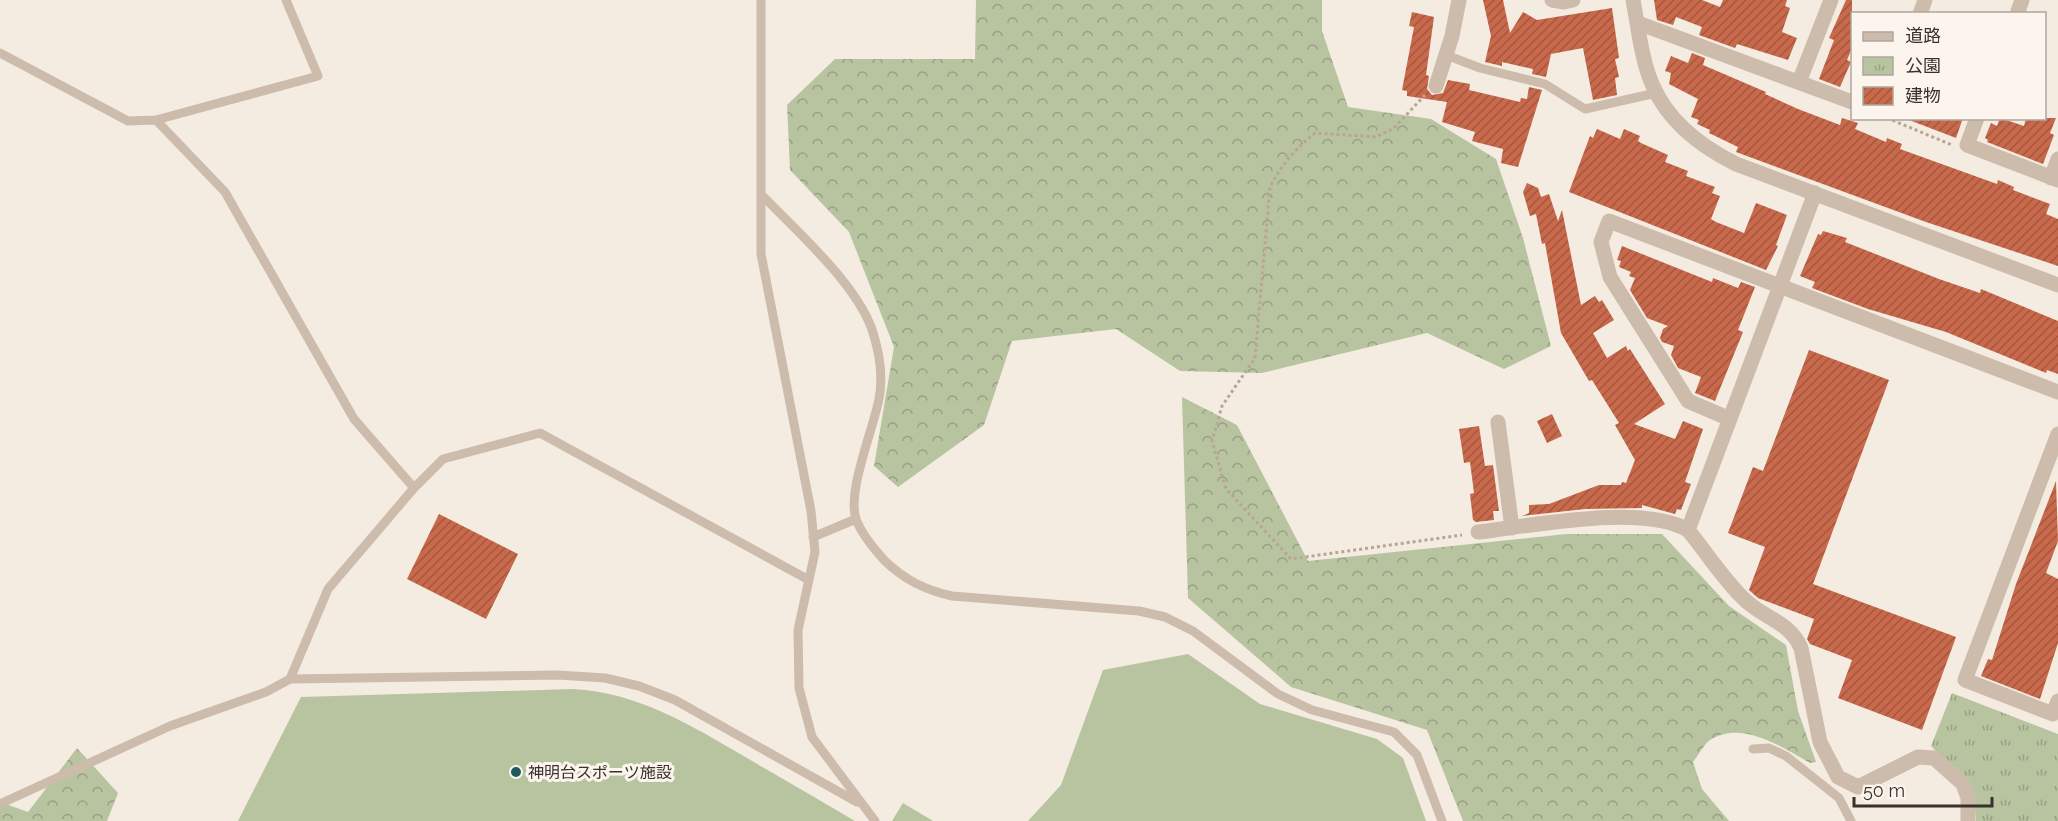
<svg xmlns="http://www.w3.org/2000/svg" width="2058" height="821" font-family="Raleway,'Noto Sans JP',sans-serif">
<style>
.forest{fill:url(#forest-crowns)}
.park{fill:url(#park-tufts)}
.pitch{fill:#b8c4a0}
.building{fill:url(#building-hatch)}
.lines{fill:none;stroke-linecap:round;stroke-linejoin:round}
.path{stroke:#b9a596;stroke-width:3;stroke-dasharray:3 3;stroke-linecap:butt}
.service{stroke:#cdbbac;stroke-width:9}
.minor{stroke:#cdbbac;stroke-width:15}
.tertiary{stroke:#cdbbac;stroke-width:15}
.poi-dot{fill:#1f5a5e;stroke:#fbf5ee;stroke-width:2}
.labels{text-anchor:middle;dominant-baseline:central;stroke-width:6;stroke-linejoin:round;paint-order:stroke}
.poi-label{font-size:16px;fill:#3b302b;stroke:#fbf5ee;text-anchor:start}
</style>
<defs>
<pattern id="forest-crowns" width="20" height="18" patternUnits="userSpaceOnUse" patternTransform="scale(1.5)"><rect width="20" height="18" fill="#b8c4a0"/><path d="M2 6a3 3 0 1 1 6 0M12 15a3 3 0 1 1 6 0" fill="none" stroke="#97a083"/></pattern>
<pattern id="park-tufts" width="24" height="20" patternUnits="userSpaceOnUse" patternTransform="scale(1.5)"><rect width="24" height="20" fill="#b8c4a0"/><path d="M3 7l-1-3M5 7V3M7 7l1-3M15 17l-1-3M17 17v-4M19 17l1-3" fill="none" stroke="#97a083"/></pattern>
<pattern id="building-hatch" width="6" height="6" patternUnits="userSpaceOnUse" patternTransform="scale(1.5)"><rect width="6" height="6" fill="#c8694b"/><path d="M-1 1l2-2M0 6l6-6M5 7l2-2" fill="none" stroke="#a4573f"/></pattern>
</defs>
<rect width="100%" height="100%" fill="#f4ebe1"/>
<path class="forest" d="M976,0H1322V31L1348,107L1431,119L1496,159L1523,238L1551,346L1504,369L1427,333L1262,373L1180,371L1116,329L1012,341L984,425L898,487L874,466L894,347L849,232L790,170L787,105L835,59H975Z
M1182,397L1237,425L1308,561L1567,534H1662L1729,606L1786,645L1798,711L1816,762L1810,763C1783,748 1742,719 1710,740C1704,744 1698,756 1693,762L1702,789L1729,821H1463L1427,730L1291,687L1188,598Z
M77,748L118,793L107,821H0V802L28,812Z"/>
<path class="park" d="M1952,693L2058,734V821H1976L1974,792L1931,746Z"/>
<path class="pitch" d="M1188,654L1260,704L1377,739L1403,758L1426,821H1028L1061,785L1103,670Z
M573,689C640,693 690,725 747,758C783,779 819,800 855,821H238L301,697Z
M903,803L933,821H892Z"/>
<path class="building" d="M1483,0H1503L1510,33L1523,12L1537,20L1612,8L1619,58L1615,59L1619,77L1615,78L1617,95L1593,100L1583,48L1551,54L1546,77L1532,74L1533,69L1502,62V66L1485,62L1491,36Z
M1654,0H1702L1720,7L1723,0H1787L1785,6L1790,8L1782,32L1797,38L1788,60L1737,44L1735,48L1699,35L1702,27L1676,17L1673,25L1657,20Z
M1846,0H1852V48L1847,60L1851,62L1840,87L1819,79L1834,40L1829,38Z
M1412,12L1434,17L1426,75L1429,76L1427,89L1432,95L1443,93L1448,80L1470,84L1469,90L1520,102L1521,98L1527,99L1529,87L1542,90L1518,167L1501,163L1503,149L1472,141L1475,132L1442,122L1447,102L1407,96V91L1402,90L1414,27L1409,26Z
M1692,53L1705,58L1703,65L1766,92L1765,94L1798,109L1840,125L1842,118L1858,123L1855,129L1886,142L1887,138L1902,144L1900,149L1997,184L1998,180L2014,187L2013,190L2050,204L2046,214L2058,219V266L1926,222L1736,152L1738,147L1709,133L1710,130L1697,124L1699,120L1691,117L1698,99L1669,84L1671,73L1665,71L1671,56L1688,63Z
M1904,118H1963L1956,138Z
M2000,118L2024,126L2026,118H2056L2050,133L2054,135L2043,164L1987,142L1988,140L1985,138L1991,123L1997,126Z
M1597,129L1620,139L1624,129L1640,136L1638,141L1641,143L1668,155L1665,162L1688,171L1686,176L1715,187L1712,193L1720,196L1711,219L1716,222L1744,233L1756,203L1787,215L1776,245L1778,246L1766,270L1569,192L1590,136L1593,138Z
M1527,183L1538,188L1541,197L1549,194L1558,221L1562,210L1581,305L1595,296L1599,302L1602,300L1614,320L1593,333L1607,358L1626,346L1628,351L1630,349L1665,404L1634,424L1675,439L1683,421L1703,429L1685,482L1691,484L1681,510L1677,509L1675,514L1642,505V508L1585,509L1522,516L1529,513V505L1549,504L1599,485H1621L1622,482L1626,483L1635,460L1615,425L1619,423L1592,380L1589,381L1561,333L1545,243L1542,244L1536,214L1530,216L1523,192Z
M1823,231L1847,238L1845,242L1939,279L1980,293L1981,289L2058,321V374L2047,370L2046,373L1946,332L1868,309L1812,288L1815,282L1800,276L1818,234L1821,235Z
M1622,246L1712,282L1713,278L1738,288L1741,282L1755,287L1738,330L1743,332L1715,401L1695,393L1701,377L1678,368L1671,355L1674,346L1662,342L1660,338L1663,329L1668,326L1647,318L1630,290L1635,278L1629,276L1631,272L1619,267L1621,261L1617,260Z
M1809,350L1889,380L1813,584L1956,637L1922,730L1838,698L1852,660L1810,644L1807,639L1814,619L1758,598L1749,590L1765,547L1728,533L1753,467L1763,471Z
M1552,414L1562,436L1547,443L1537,421Z
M1479,426L1485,466L1493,465L1499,511H1493L1494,520L1476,522L1473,520L1470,494L1474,493L1470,462L1464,463L1459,429Z
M2056,481L2058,541L2046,573L2058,579V643L2040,699L1981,676L1988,659L1992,660L2016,584Z
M439,514L518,554L486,619L407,579Z"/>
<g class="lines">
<path class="path" d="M1425,95L1394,128L1376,137L1315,133C1296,148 1281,165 1270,187L1255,358L1222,406L1212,441L1226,489L1291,559L1462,535
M1887,118L1952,145"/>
<path class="service" d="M761,0V254L811,511L815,552L798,630L799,688L812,737L875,821
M0,53L128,121L156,120L318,76L286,0
M1446,55L1480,68L1545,84L1585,109L1656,93
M156,120L225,192L354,419L414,488
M761,194C796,231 861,287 874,336C880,356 883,378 879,399C873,430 847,491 856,519C861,533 875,550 885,561C905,580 925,590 952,596L1139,611L1165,617L1193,631L1278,694L1312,710L1394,732L1417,755L1442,821
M813,537L856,519
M290,679L558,675L605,678L639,686L675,700L857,802
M1753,749L1769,748L1786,756L1839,798L1851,821
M0,804L170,726L266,692L290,679L328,589L414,488L443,459L540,433L809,580"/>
<path class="minor" d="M1552,0L1564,2L1573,0
M1920,14L1925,0
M2017,14L2022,0
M1638,23L1852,102
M1799,82L1831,0
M1436,86L1452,36L1459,0
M1977,118L1967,145L2058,180
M2051,178L2058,159
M1730,419L1688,401L1610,277L1601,242L1609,221L2058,392
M1498,422L1512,528
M2058,434L1965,680L2053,714L2058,701
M1688,530L1815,193
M1478,532C1532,526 1642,503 1688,530C1706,552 1722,577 1742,597C1761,618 1789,620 1801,648L1820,742L1838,777L1858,787L1918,757L1934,758L1963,784L1968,798V821"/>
<path class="tertiary" d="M1633,0C1638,26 1642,63 1653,86C1669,123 1702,147 1736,164L2058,285"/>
</g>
<circle class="poi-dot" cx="516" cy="772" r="6"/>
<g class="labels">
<g class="poi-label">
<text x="528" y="772">神明台スポーツ施設</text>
</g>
</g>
<rect x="1851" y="12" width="195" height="108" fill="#fbf5ee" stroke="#aea6a0" stroke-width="1.5"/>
<rect x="1863" y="32" width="30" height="9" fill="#cdbbac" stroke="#aea6a0" stroke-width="1.5"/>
<text x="1905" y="42" font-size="18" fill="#3b302b">道路</text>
<rect x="1863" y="57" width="30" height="18" fill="url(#park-tufts)" stroke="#aea6a0" stroke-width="1.5"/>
<text x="1905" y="72" font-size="18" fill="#3b302b">公園</text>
<rect x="1863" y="87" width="30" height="18" fill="url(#building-hatch)" stroke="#aea6a0" stroke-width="1.5"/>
<text x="1905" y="102" font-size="18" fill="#3b302b">建物</text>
<path d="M1854 797v9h138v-9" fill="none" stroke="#3b302b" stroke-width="3"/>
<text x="1863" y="797" font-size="18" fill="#3b302b" stroke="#fbf5ee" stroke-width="4.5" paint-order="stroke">50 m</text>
</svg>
